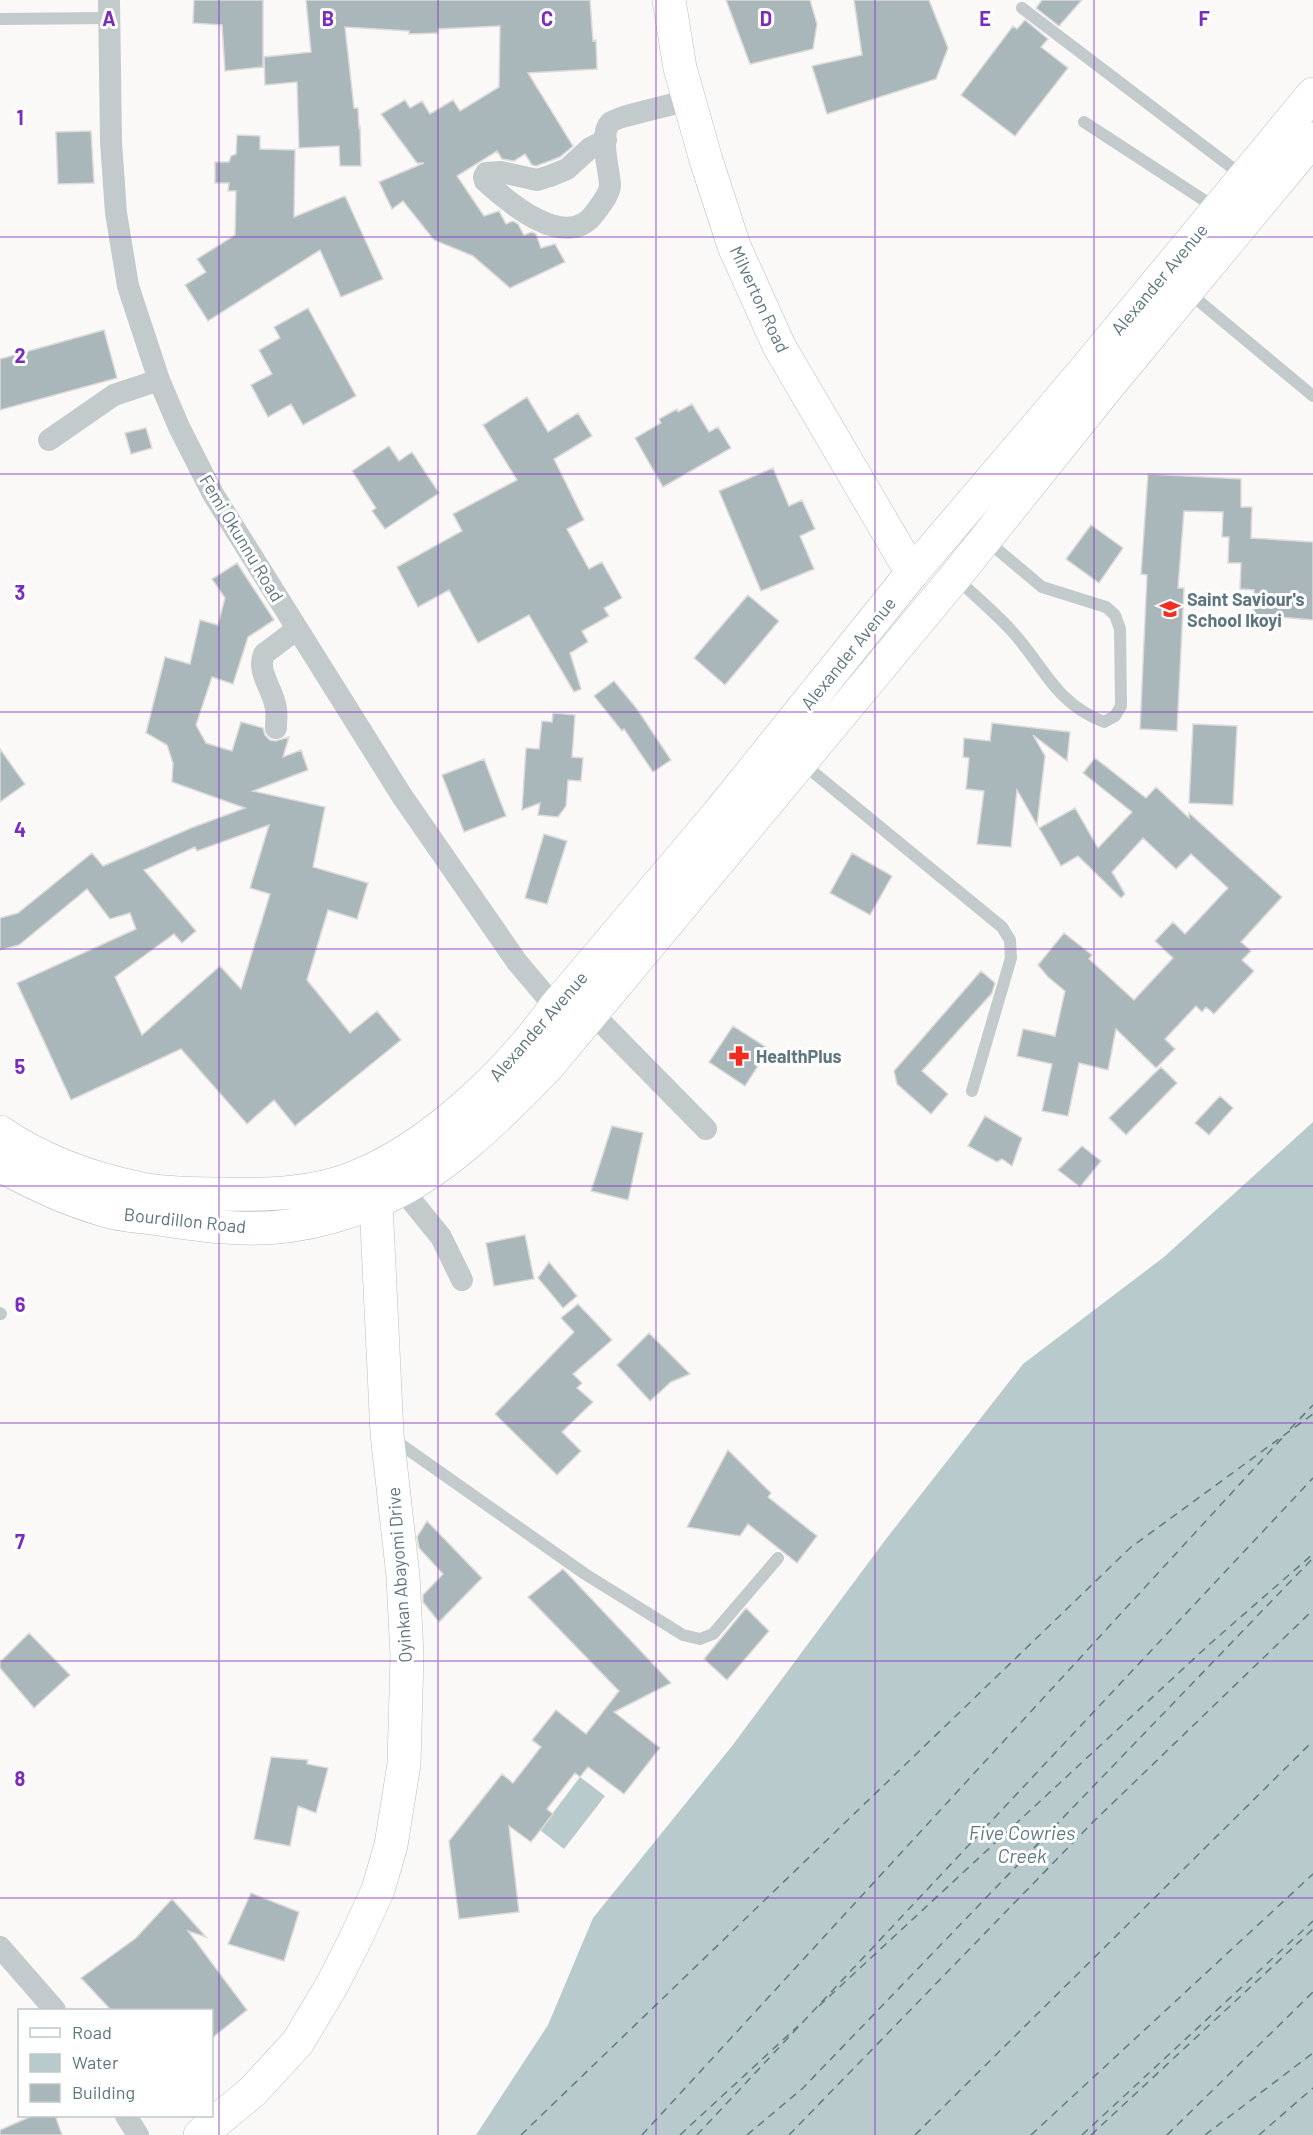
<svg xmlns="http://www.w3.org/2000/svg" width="1313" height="2135" font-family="Barlow,sans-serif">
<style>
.water{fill:#b8cacb}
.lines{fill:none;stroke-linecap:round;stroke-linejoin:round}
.ferry{stroke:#5e7b7e;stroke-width:1.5;stroke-dasharray:8 6;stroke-linecap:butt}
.building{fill:#a9b6ba;stroke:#dcdbd9;stroke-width:1.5;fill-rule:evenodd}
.secondary-casing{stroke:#b5bec1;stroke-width:34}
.primary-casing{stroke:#b6bdc0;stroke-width:34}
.lane{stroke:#c2cacc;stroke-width:12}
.street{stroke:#c2cacc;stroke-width:22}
.secondary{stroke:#fff;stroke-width:33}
.primary{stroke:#fff;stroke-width:33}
.grid{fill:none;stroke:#7b2cbf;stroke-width:1.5;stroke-opacity:0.55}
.labels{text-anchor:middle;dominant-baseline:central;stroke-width:6;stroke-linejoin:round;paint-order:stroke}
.street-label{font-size:18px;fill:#5e767f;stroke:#fff}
.poi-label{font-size:18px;font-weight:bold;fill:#5e767f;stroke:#fff;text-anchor:start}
.water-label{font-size:20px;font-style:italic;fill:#5e7b7e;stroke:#fff}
.grid-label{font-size:20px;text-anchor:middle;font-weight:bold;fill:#7b2cbf;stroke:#fff;stroke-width:6;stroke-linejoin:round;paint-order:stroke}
</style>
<rect width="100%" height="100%" fill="#faf9f7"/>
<path class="water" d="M1313,1122V2135H476L548,2025L593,1918L732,1746L886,1539L1023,1364L1164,1257Z
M580,1777L605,1796L564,1849L540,1830Z"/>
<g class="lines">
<path class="ferry" d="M1290,1429L1313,1405
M819,2006L1212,1642L1313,1554
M521,2135L1130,1548L1313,1414
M642,2135L1283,1437
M680,2135L798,2026
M697,2135L1313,1478
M747,2135L803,2088L1313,1558
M789,2135L1092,1823L1313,1610
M915,2135L1313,1741
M1031,2135L1313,1874
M1082,2135L1313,1921
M1091,2135L1313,1929
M1167,2135L1313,1992
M1205,2135L1313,2053
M1259,2135L1313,2088"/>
</g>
<path class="building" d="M194,0H263V67L225,71L222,25L193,23Z
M306,0H590L593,41L596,40L597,69L528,73L573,146L560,157L536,166L532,165L525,154L514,161L502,159L497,151L457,176L484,216L499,211L506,224L513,221L518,224L524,235L532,232L536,234L541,248L555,244L565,262L510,288L473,256L434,240L403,201L392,209L379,182L424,163H417L381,114L405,100L410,108L422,101L430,114L453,100L460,111L499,87L500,26L438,29V33L409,34V31L345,27L354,108H358L359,128L360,127L361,166H340L339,146L299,148L297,82L265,85L264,57L311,52Z
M726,0H810L817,24L813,49L750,64Z
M854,0H929L948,48L936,79L827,114L812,66L862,55Z
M1042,0H1082L1059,26L1036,8Z
M1025,20L1048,39L1041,47L1068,68L1015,136L961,95L1013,26L1017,29Z
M91,131L94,183L58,184L56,132Z
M237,135L260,136V149L295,150L294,217L345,196L383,279L341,297L320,250L208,321L185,285L206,272L197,259L235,235L236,191H228L229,183H215V162H229L231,156L236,154Z
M308,308L356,396L303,425L291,404L268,417L251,385L272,374L259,350L280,338L274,327Z
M104,330L117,378L0,410V359Z
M527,397L548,432L578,413L592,436L554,459L584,520L567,529L589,569L602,562L622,598L604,608L609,616L582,631L588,642L570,653L581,689L574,692L529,615L478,643L449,590L418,607L397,567L462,531L453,514L517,480L483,425Z
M692,404L709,432L718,427L731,448L663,487L635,438L661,423L659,419L677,409L678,412Z
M146,428L152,448L131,454L125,433Z
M389,446L399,461L412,452L439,493L385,529L372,511L376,508L352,471Z
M773,468L789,506L802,500L815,529L800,536L814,569L761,591L719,491Z
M1148,474L1241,479V507H1252L1251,538L1313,542V620L1254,615V590L1240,589L1241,563H1228L1229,537H1222L1223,512L1184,511L1178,588H1184L1177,731L1140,729L1147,575L1141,574Z
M1091,525L1123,548L1099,583L1066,559Z
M237,563L274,620L248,637L233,684L212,677L196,725L206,743L232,751L241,722L263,728L265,735L270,740L276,741L289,737L283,757L301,750L308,770L253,791L325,807L313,867L368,883L357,919L328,910L307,980L350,1033L377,1011L401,1040L295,1126L274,1100L247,1124L181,1049L71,1100L17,983L136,929L130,913L110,919L87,889L19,945L0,950V918L18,913L92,853L103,866L191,828L245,808L172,782L173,763L167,745L146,733L165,657L190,664L200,620L218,625L225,598L212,579ZM269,825L250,888L270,894L241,989L220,966L142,1035L115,977L174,934L182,943L196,931L144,870L195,847L197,851Z
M748,595L779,621L725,685L694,658Z
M614,681L637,709L671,760L653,772L624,729L622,731L594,696Z
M553,713L575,715L572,757L583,758L581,781L568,780L566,806L558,817L538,815L540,803L522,810L526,748L539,749L542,721L552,722Z
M992,723L1070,732L1067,761L1033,735L1045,756L1037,825L1017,790L1011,847L977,844L984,791L966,789L969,758L963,757L964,738L990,741Z
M1193,724L1237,726L1233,805L1189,803Z
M0,749L25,784L0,802Z
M1095,758L1146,798L1156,787L1189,818V813L1282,897L1241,942L1251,951L1242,960L1254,971L1214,1014L1206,1007L1202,1012L1196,1006L1165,1039L1175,1049L1156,1068L1116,1029L1108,1070L1079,1063L1068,1116L1042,1111L1052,1064L1017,1056L1023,1029L1055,1036L1065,991L1048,977L1038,965L1064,933L1092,955L1089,959L1134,1000L1173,958L1155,941L1173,922L1185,934L1228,888L1191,854L1176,869L1143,838L1112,872L1125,894L1121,898L1078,856L1061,866L1039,828L1075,808L1098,848L1132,812L1083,773Z
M484,759L506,816L464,832L442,775Z
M544,834L567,841L547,904L525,898Z
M852,853L892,876L870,915L830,893Z
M981,971L995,983L992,993L922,1071L948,1094L931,1114L897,1084L894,1071Z
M733,1026L769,1049L745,1086L709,1062Z
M1161,1067L1177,1083L1126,1135L1109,1118Z
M1220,1096L1233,1108L1209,1135L1195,1123Z
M985,1116L1022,1138L1012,1166L1002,1159L997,1162L968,1146Z
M612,1126L643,1133L628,1200L591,1191Z
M1082,1146L1101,1161L1080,1187L1058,1170Z
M525,1235L534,1279L494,1286L486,1243Z
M549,1262L577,1296L563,1308L538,1278Z
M578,1304L612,1340L573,1374L582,1383L577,1388L593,1402L562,1432L581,1451L557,1475L495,1414L574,1332L561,1318Z
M649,1333L690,1374L671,1382L650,1401L617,1365Z
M728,1450L771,1493L768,1497L817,1536L797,1563L748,1524L740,1536L687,1527Z
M427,1521L482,1578L439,1622L423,1602V1595L443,1574L419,1548L417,1537Z
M563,1569L671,1683L614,1712L660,1748L624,1794L588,1767L580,1777L575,1773L547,1809L553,1814L531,1842L509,1826L519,1912L459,1919L449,1841L502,1774L513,1783L541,1747L532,1740L556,1710L586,1734L619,1691L528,1597Z
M746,1608L769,1631L727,1680L704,1659Z
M29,1633L70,1675L34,1708L0,1668V1662Z
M271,1757L308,1760L307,1764L328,1768L316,1813L298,1806L290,1846L254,1839Z
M251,1893L299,1912L284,1961L228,1944Z
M172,1899L206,1937L188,1931L247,2010L212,2038V2010H111L81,1978L136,1938Z
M34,2115H55L62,2135H0V2130Z"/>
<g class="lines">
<g class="secondary-casing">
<path id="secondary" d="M669,0L680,68L706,160L734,246L779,346L912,573
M200,2135L253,2091L298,2042L332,1985L355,1940L378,1890L391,1845L404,1764L407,1656L403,1576L387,1434L376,1202"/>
</g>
<g class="primary-casing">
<path id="primary" d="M0,1132C42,1161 93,1179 142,1189C169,1195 197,1193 224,1194C266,1195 313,1194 353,1178C429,1149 508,1073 555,1007L718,814L912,573L1084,371L1313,94
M0,1165C32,1183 68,1200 104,1210C119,1215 137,1216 153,1218C197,1225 244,1232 288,1226C317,1222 348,1213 375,1202C440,1177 502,1114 549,1065L955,577L1109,385L1313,139"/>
</g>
<path class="lane" d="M1022,8L1243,176
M0,19L109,18
M1084,122L1216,208
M1188,292L1313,396
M956,578C974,595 993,611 1010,629C1044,665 1053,702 1104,722L1115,716L1121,706L1120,629L1115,615L1106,607L1042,587L986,540
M802,763L1002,927L1010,940L1011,958L972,1091
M0,1313L1,1314
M393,1439L585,1574L683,1635L700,1639L713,1634L778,1558"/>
<path class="street" d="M109,0L111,142L116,213L128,286L159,380L179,427L213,494L402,796L517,962L555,1007
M606,140L590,148L567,169L550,176L537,180L501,172L486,173L484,177L485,181C508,202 566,252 594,214C600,206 609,195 610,186C610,170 598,136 610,123C615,117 676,104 689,100
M49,440L114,395L159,380
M276,728C276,722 277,715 276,709C274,690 256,672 264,654L297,629
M592,1013L706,1129
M402,1189L441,1237L462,1280
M0,1947L55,2010
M126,2116L138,2135"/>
<use href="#secondary" class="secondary"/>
<use href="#primary" class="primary"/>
</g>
<path class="grid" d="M219,0V2135M438,0V2135M656,0V2135M875,0V2135M1094,0V2135M0,237H1313M0,474H1313M0,712H1313M0,949H1313M0,1186H1313M0,1423H1313M0,1661H1313M0,1898H1313"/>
<defs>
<g id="school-bare" transform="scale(1.62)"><path d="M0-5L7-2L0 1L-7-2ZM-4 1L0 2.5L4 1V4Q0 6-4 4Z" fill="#f12c21" stroke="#fff" stroke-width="2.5" paint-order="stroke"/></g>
<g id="pharmacy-bare" transform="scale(1.62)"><path d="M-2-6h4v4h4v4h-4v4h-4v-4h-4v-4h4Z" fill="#f12c21" stroke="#fff" stroke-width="2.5" paint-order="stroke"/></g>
</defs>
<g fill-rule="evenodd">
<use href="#school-bare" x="1170" y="609"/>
<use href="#pharmacy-bare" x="739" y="1056"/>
</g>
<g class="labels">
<g class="street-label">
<text transform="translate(1159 279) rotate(-50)">Alexander Avenue</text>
<text transform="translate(760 299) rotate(65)">Milverton Road</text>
<text transform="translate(242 538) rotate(59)">Femi Okunnu Road</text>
<text transform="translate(848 653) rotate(-51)">Alexander Avenue</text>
<text transform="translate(538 1026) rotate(-49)">Alexander Avenue</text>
<text transform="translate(185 1220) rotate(6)">Bourdillon Road</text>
<text transform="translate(399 1575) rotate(-94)">Oyinkan Abayomi Drive</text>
</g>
<g class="poi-label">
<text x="1187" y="599">Saint Saviour's<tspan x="1187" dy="21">School Ikoyi</tspan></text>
<text x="756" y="1056">HealthPlus</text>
</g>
<g class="water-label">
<text x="1022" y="1832">Five Cowries<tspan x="1022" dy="23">Creek</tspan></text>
</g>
</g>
<g class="grid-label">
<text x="109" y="26">A</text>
<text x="328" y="26">B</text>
<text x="547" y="26">C</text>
<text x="766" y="26">D</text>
<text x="985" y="26">E</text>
<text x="1204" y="26">F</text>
<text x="20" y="125">1</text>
<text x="20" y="363">2</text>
<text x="20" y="600">3</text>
<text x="20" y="837">4</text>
<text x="20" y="1074">5</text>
<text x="20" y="1312">6</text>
<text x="20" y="1549">7</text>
<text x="20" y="1786">8</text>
</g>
<rect x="18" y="2009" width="195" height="108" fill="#ffffff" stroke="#bfc8cc" stroke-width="1.5"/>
<rect x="30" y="2028" width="30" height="9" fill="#ffffff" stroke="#bfc8cc" stroke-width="1.5"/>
<text x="72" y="2039" font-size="18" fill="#5e767f">Road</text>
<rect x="30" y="2054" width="30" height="18" fill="#b8cacb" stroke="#bfc8cc" stroke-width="1.5"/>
<text x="72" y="2069" font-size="18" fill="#5e767f">Water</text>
<rect x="30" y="2084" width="30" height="18" fill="#a9b6ba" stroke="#bfc8cc" stroke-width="1.5"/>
<text x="72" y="2099" font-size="18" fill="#5e767f">Building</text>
</svg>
